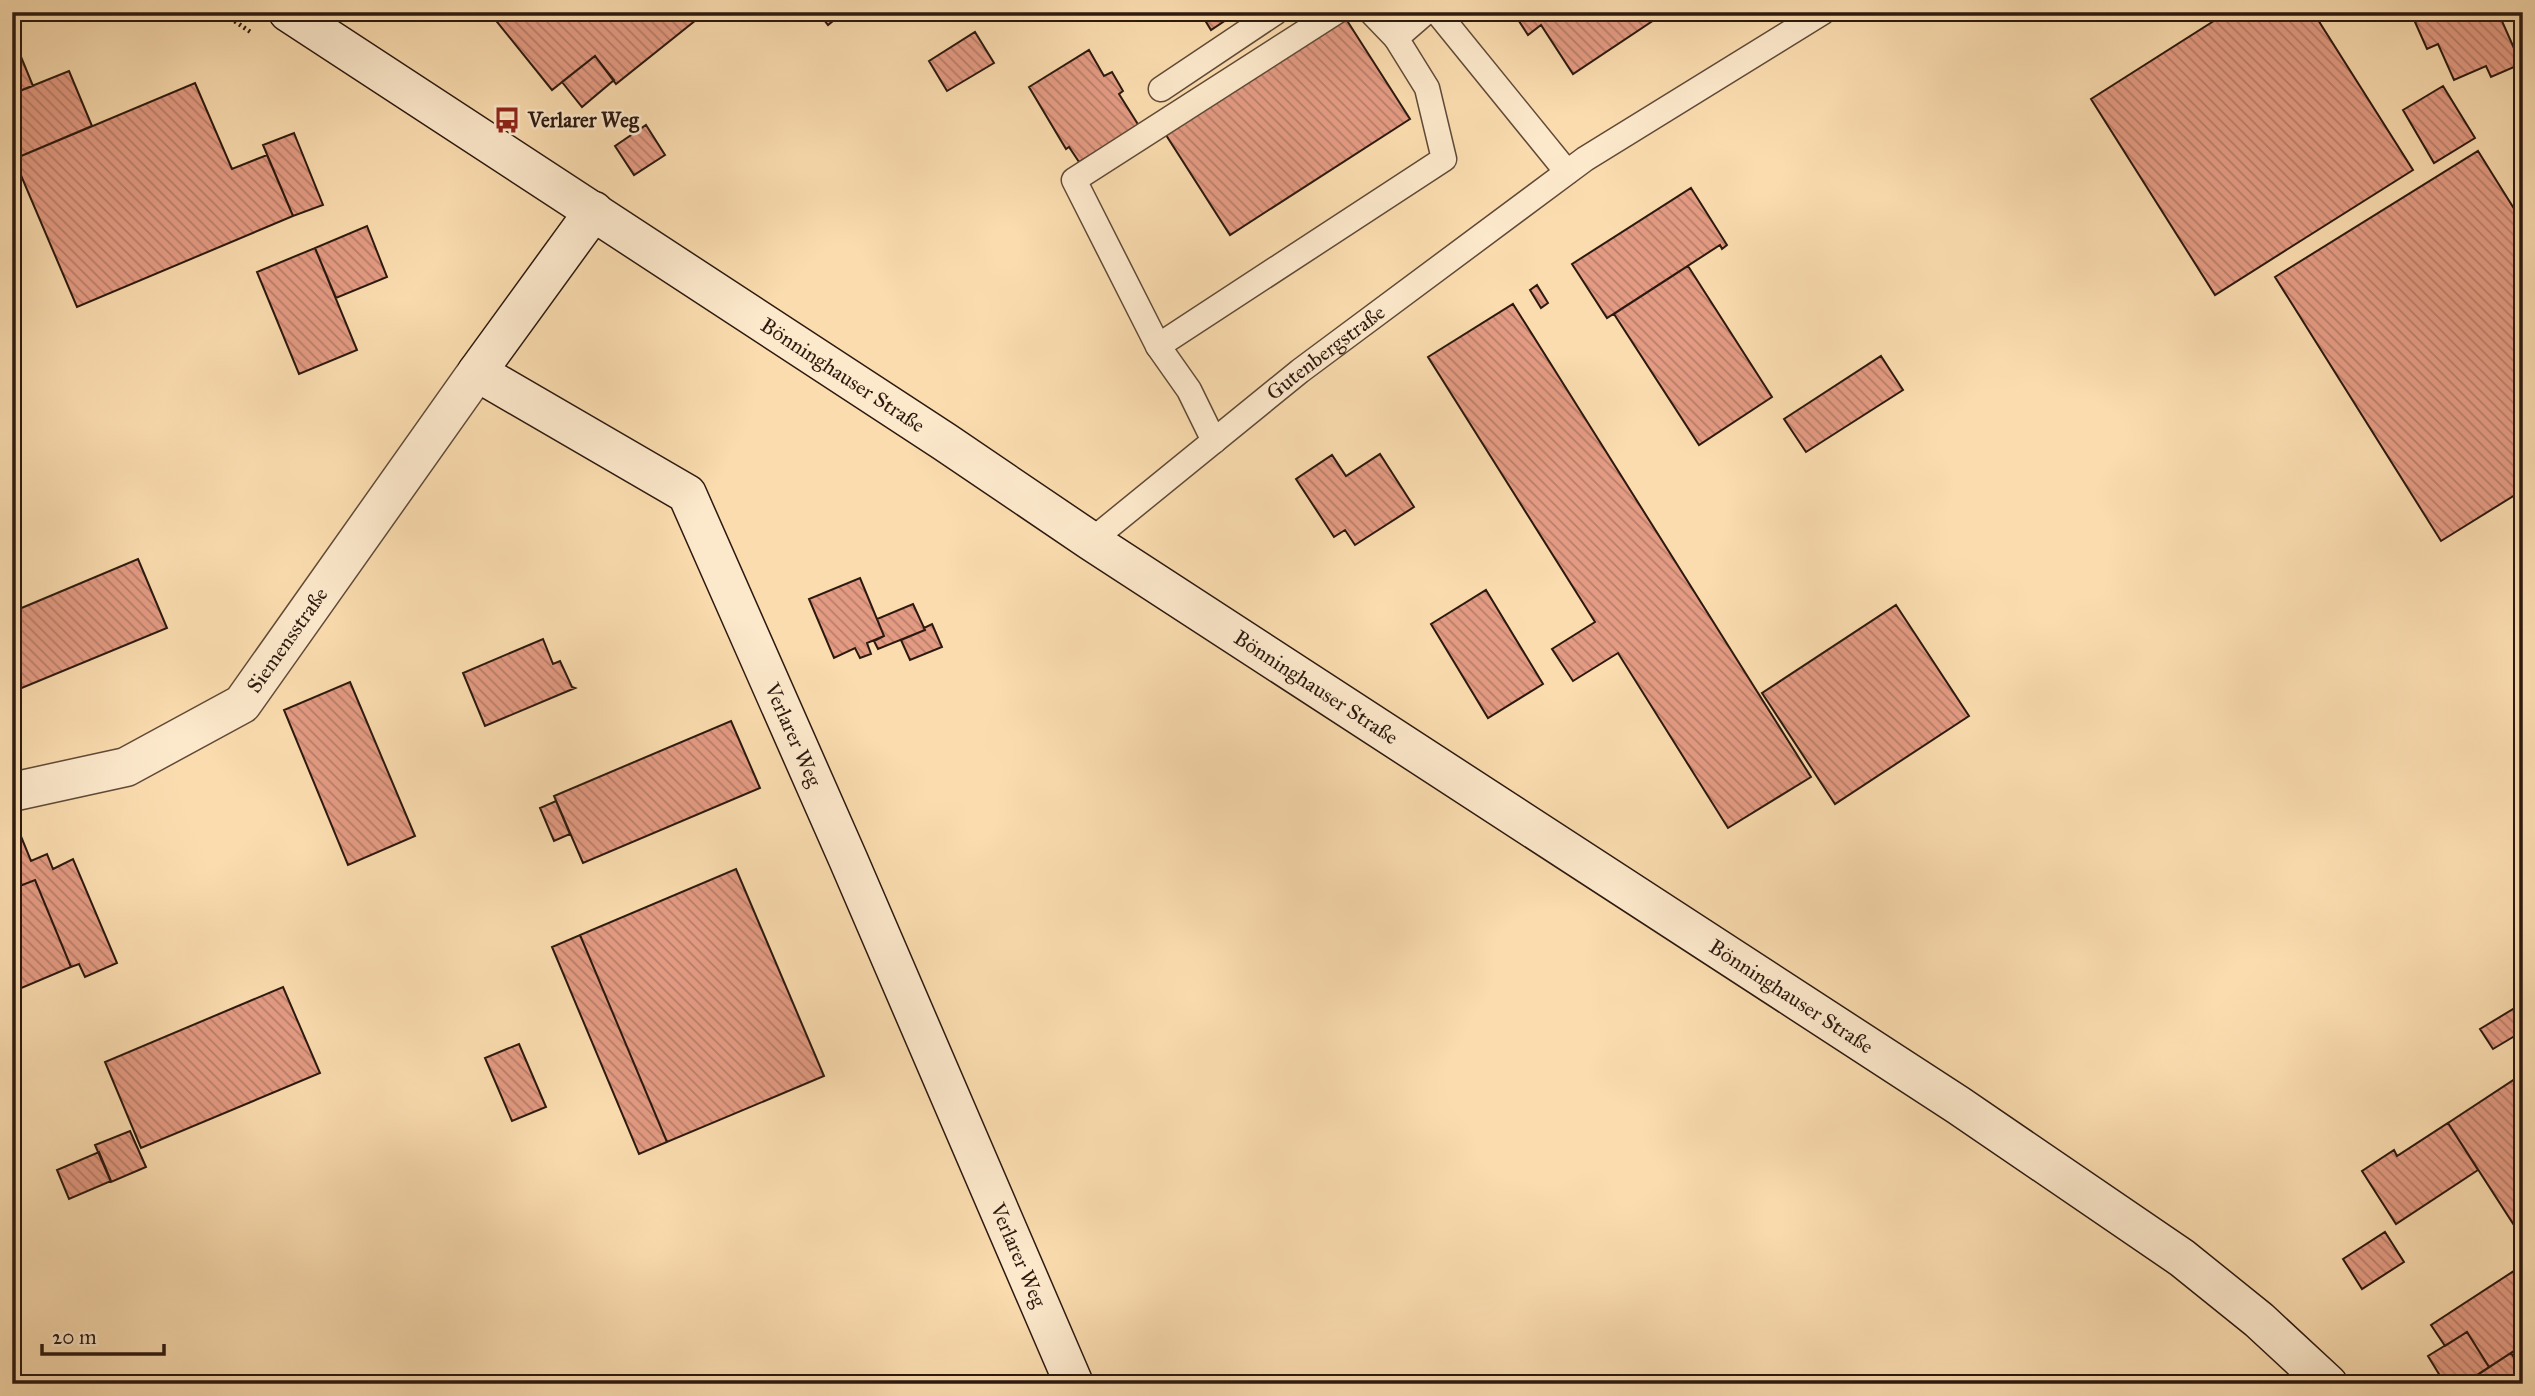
<svg xmlns="http://www.w3.org/2000/svg" width="2535" height="1396" font-family="'IM FELL Great Primer',serif">
<style>
.building{fill:url(#building-back-hatch);stroke:#2c190f;stroke-width:2}
.lines{fill:none;stroke-linecap:round;stroke-linejoin:round}
.lane-casing{stroke:#604a37;stroke-width:27}
.street-casing{stroke:#604a37;stroke-width:41}
.secondary-casing{stroke:#2c190f;stroke-width:41}
.path{stroke:#2c190f;stroke-width:4.5;stroke-dasharray:2 3.5;stroke-linecap:butt}
.lane{stroke:#fce8cb;stroke-width:24}
.street{stroke:#fce8cb;stroke-width:38}
.secondary{stroke:#fce8cb;stroke-width:38}
.labels{text-anchor:middle;dominant-baseline:central;stroke-width:5;stroke-linejoin:round;paint-order:stroke}
.poi-label{font-size:21px;font-weight:bold;fill:#2c190f;stroke:#fce8cb;text-anchor:start}
.street-label{font-size:21px;fill:#2c190f;stroke:#fce8cb}
</style>
<defs>
<pattern id="building-back-hatch" width="6" height="6" patternUnits="userSpaceOnUse" patternTransform="scale(1.75)"><rect width="6" height="6" fill="#e49b83"/><path d="M-1 5l2 2M0 0l6 6M5-1l2 2" fill="none" stroke="#b97e6a"/></pattern>
</defs>
<rect width="100%" height="100%" fill="#fadcaf"/>
<filter id="stains"><feTurbulence type="fractalNoise" baseFrequency=".00286" numOctaves="4"/><feColorMatrix values="0 0 0 0 .2 0 0 0 0 .09 0 0 0 0 .02 0 0 0 .5 -.17"/></filter>
<radialGradient id="worn" r=".72"><stop offset=".6" stop-color="#630" stop-opacity="0"/><stop offset="1" stop-color="#630" stop-opacity=".3"/></radialGradient>
<path class="building" d="M489,12H706L616,84L595,56L552,90Z
M818,12H844L828,25Z
M1200,12H1238L1211,30Z
M1513,12H1666L1573,74L1541,25L1528,35Z
M2228,12H2313L2413,170L2215,295L2091,99Z
M2424,12H2498L2521,64L2491,77L2486,66L2454,80L2438,44L2427,49L2415,22L2426,17Z
M1346,19L1410,119L1230,235L1166,135Z
M975,32L994,63L947,91L929,61Z
M12,35L33,86L12,94Z
M1089,50L1104,76L1112,72L1123,91L1119,94L1139,126L1079,162L1069,147L1066,149L1029,87Z
M595,56L614,80L582,107L562,82Z
M69,71L92,126L14,159L12,94Z
M195,83L232,169L267,155L293,216L77,307L14,159Z
M2443,86L2475,138L2434,163L2403,110Z
M646,125L665,155L634,175L615,146Z
M294,133L323,205L293,216L263,145Z
M2478,151L2523,223V490L2441,541L2275,277Z
M1691,188L1727,245L1722,249L1720,245L1607,318L1572,264Z
M367,226L387,277L336,298L315,248Z
M315,248L357,350L299,374L257,272Z
M1688,266L1772,397L1699,445L1614,314Z
M1537,285L1548,303L1541,308L1530,290Z
M1513,304L1811,777L1728,828L1618,653L1573,681L1552,649L1595,622L1428,357Z
M1881,356L1903,390L1806,452L1784,419Z
M1380,454L1414,507L1355,545L1345,530L1334,537L1296,479L1332,455L1346,476Z
M138,559L167,628L12,692V612Z
M860,578L884,636L867,643L871,654L860,658L855,648L834,658L809,599Z
M1486,590L1543,684L1488,718L1431,624Z
M913,604L925,630L878,649L874,641L884,636L877,619Z
M1896,605L1969,716L1835,804L1762,693Z
M932,624L942,647L910,660L901,640L925,630L924,628Z
M543,639L553,664L560,661L572,687L575,688L485,726L463,673Z
M350,682L415,836L348,865L284,710Z
M731,721L760,788L583,863L554,796Z
M556,801L570,834L554,841L540,808Z
M20,834L31,861L47,854L53,869L73,859L117,963L85,977L79,964L71,967L35,880L12,889V837Z
M736,869L824,1076L667,1142L580,935Z
M35,880L71,967L12,992V889Z
M580,935L667,1142L639,1154L552,947Z
M283,987L320,1073L141,1148L105,1062Z
M2523,1003V1031L2493,1049L2480,1029Z
M519,1044L546,1107L512,1121L485,1058Z
M2515,1079L2523,1092V1239L2448,1123Z
M2448,1123L2478,1170L2396,1224L2362,1171L2394,1150L2397,1156Z
M130,1131L146,1167L111,1182L95,1145Z
M99,1152L111,1181L69,1199L57,1170Z
M2385,1232L2404,1262L2362,1289L2343,1259Z
M2523,1265V1345L2489,1367L2467,1332L2445,1346L2431,1325Z
M2467,1332L2489,1367L2463,1384H2445L2428,1356Z
M2523,1345V1371L2511,1353Z
M2511,1353L2523,1371V1384H2472L2470,1380Z"/>
<g class="lines">
<g class="lane-casing">
<g id="lane">
<path d="M1371,12L1396,38"/>
<path d="M1437,12L1567,172"/>
<path d="M1161,89L1276,12"/>
<path d="M1158,346L1444,159L1427,88L1396,38L1426,12"/>
<path d="M1214,441L1189,390L1158,346L1074,180L1336,12"/>
<path id="s1" d="M1091,541L1300,371L1585,159L1823,12"/>
</g>
</g>
<g class="street-casing">
<g id="street">
<path id="s2" d="M12,792L126,767L242,704L477,372"/>
</g>
</g>
<g class="secondary-casing">
<g id="secondary">
<path id="s3" d="M288,12L945,442L1091,541L1958,1105L2182,1258L2259,1320L2328,1384"/>
<path id="s4" d="M594,211L477,372L687,494L848,859L1074,1384"/>
</g>
</g>
<path class="path" d="M221,12L252,33"/>
<use href="#lane" class="lane"/>
<use href="#street" class="street"/>
<use href="#secondary" class="secondary"/>
</g>
<defs>
<g id="bus-bare" transform="scale(2.1)"><path d="M-5-6H5V4H4V6H2V4H-2V6H-4V4H-5ZM-3.5-4V0h7V-4ZM-3.5 1.2v1.5H-2V1.2ZM2 1.2v1.5H3.5V1.2Z" fill="#8f2418" stroke="#fce8cb" stroke-width="2.5" paint-order="stroke"/></g>
</defs>
<g fill-rule="evenodd">
<use href="#bus-bare" x="507" y="120"/>
</g>
<g class="labels">
<g class="poi-label">
<text x="528" y="120">Verlarer Weg</text>
</g>
<g class="street-label">
<text stroke="none"><textPath href="#s1" startOffset="301">Gutenbergstraße</textPath></text>
<text stroke="none"><textPath href="#s3" startOffset="663">Bönninghauser Straße</textPath></text>
<text stroke="none"><textPath href="#s2" startOffset="327">Siemensstraße</textPath></text>
<text stroke="none"><textPath href="#s3" startOffset="1230">Bönninghauser Straße</textPath></text>
<text stroke="none"><textPath href="#s4" startOffset="705">Verlarer Weg</textPath></text>
<text stroke="none"><textPath href="#s3" startOffset="1797">Bönninghauser Straße</textPath></text>
<text stroke="none"><textPath href="#s4" startOffset="1272">Verlarer Weg</textPath></text>
</g>
</g>
<rect width="2535" height="1396" fill="none" stroke="#fadcaf" stroke-width="42"/>
<rect x="14" y="14" width="2507" height="1368" fill="none" stroke="#2c190f" stroke-width="3.5"/>
<rect x="21" y="21" width="2493" height="1354" fill="none" stroke="#2c190f" stroke-width="2"/>
<path d="M42 1344v10h122v-10" fill="none" stroke="#2c190f" stroke-width="3.5"/>
<text x="52" y="1344" font-size="21" fill="#2c190f" stroke="#fce8cb" stroke-width="5" paint-order="stroke">20 m</text>
<rect width="100%" height="100%" filter="url(#stains)"/>
<rect width="100%" height="100%" fill="url(#worn)"/>
</svg>
